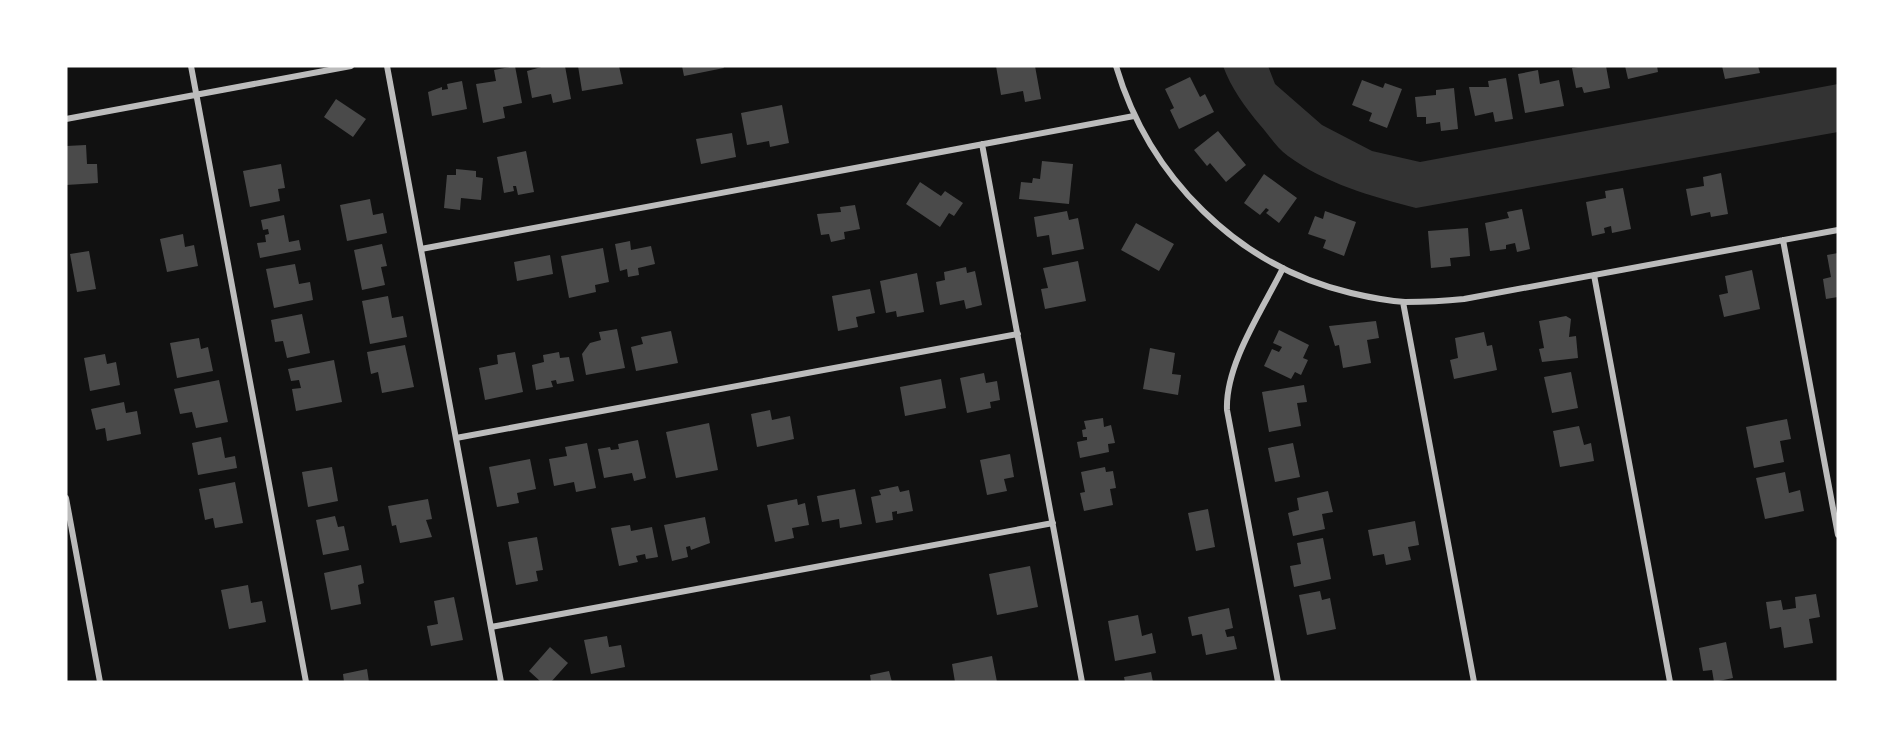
<svg xmlns="http://www.w3.org/2000/svg" width="1904" height="748" font-family="'Noto Sans',sans-serif">
<style>
.water{fill:#333}
.building{fill:#4a4a4a}
.lines{fill:none;stroke-linecap:round;stroke-linejoin:round}
.minor{stroke:#bcbcbc;stroke-width:6}
</style>
<rect width="100%" height="100%" fill="#111"/>
<path class="water" d="M1223,66H1268L1275,84L1322,125L1372,151L1420,162L1838,84V132L1416,208C1371,196 1326,184 1288,156C1277,148 1269,135 1260,125C1245,107 1231,88 1223,66Z"/>
<path class="building" d="M515,66L522,103L503,107L505,118L483,123L476,84L496,81L494,70Z
M545,66H565L571,99L553,103L551,94L532,98L527,71Z
M578,66H619L623,84L582,91Z
M682,66H723L724,68L684,76Z
M996,66H1035L1041,99L1025,102L1023,91L1001,95Z
M1584,66H1606L1610,88L1584,93L1582,87L1576,88L1572,68Z
M1625,66H1657L1658,72L1628,79Z
M1722,66H1758L1760,73L1725,79Z
M1538,70L1540,84L1559,80L1564,106L1525,113L1518,74Z
M1190,77L1200,97L1205,94L1214,112L1179,129L1170,110L1174,108L1165,89Z
M1506,78L1513,119L1495,122L1493,112L1475,116L1469,87H1489L1488,81Z
M1362,80L1383,88L1385,83L1402,89L1387,128L1369,121L1372,113L1352,105Z
M462,81L467,109L432,116L428,92L442,87V90L448,89L447,84Z
M1454,88L1458,129L1441,131L1440,122L1426,124V117H1417L1415,97L1436,95V90Z
M336,99L366,119L353,137L324,117Z
M782,105L789,143L770,147L769,141L747,145L741,113Z
M1218,131L1246,165L1226,182L1210,163L1207,166L1194,150Z
M732,133L736,157L701,164L696,139Z
M86,145L87,164H97L98,183L66,185V146Z
M526,151L534,192L518,195L516,186H513L514,191L504,193L497,157Z
M1042,161L1073,164L1069,204L1019,199L1021,182L1032,183L1033,178L1040,179Z
M281,164L285,188L278,189L280,201L250,207L243,171Z
M456,169L476,171V177L483,178L481,200L461,198L460,210L444,208L447,175H456Z
M1721,173L1728,214L1711,217L1710,212L1691,216L1686,189L1704,186L1703,177Z
M1264,174L1297,198L1279,223L1266,213L1269,210L1266,208L1260,215L1244,203Z
M920,182L941,196L945,191L963,203L954,216L949,213L940,227L906,204Z
M1623,188L1631,229L1612,233L1611,226L1604,228L1605,233L1592,236L1586,202L1606,198L1605,191Z
M370,199L373,215L383,213L387,233L347,241L340,205Z
M855,205L860,229L844,232L845,239L831,242L829,234L821,235L817,214L841,212L840,207Z
M1522,209L1530,249L1517,252L1515,243L1506,245V249L1490,251L1485,223L1509,218L1507,212Z
M1067,211L1069,220L1078,218L1084,249L1052,255L1049,235L1037,237L1034,217Z
M1325,211L1356,222L1344,256L1323,248L1326,240L1308,234L1315,216L1323,219Z
M284,215L289,242L299,240L301,250L260,258L257,243L266,242L265,235L269,234L268,229L263,230L261,220Z
M1136,223L1174,244L1159,271L1121,250Z
M1468,228L1470,256L1450,258L1451,266L1431,268L1428,231Z
M183,234L185,247L194,245L198,266L167,272L160,239Z
M630,241L631,250L651,246L655,264L638,268L639,275L628,277L627,269L620,271L615,244Z
M382,244L387,266L381,267L385,285L362,290L354,250Z
M603,248L609,282L595,285L596,292L569,298L561,256Z
M89,251L96,289L77,292L70,254Z
M1838,253V297L1826,299L1823,279L1831,277L1827,255Z
M550,255L553,274L517,281L514,262Z
M1078,261L1086,301L1045,309L1041,289L1048,288L1043,268Z
M295,264L299,284L310,282L313,300L274,308L266,269Z
M966,267L967,273L975,271L982,305L966,309L964,300L940,305L936,282L945,280L944,272Z
M1752,270L1760,309L1724,317L1719,295L1728,293L1725,276Z
M917,273L924,312L897,317L896,311L886,313L880,281Z
M870,289L875,313L856,317L858,327L838,331L832,296Z
M388,296L392,318L403,316L407,337L370,344L362,301Z
M302,314L310,353L287,358L283,341L275,342L271,320Z
M1566,316L1571,319L1569,337L1576,336L1578,358L1542,362L1539,349L1544,348L1539,321Z
M1376,321L1379,338L1367,340L1371,363L1343,368L1339,345L1335,346L1329,326Z
M617,329L625,368L586,375L582,354L590,343L601,340L599,332Z
M1279,330L1309,345L1303,358L1308,360L1301,375L1295,372L1291,379L1264,366L1272,349L1279,352L1282,347L1273,343Z
M671,331L678,363L636,371L631,347L643,344L641,337Z
M1484,332L1487,346L1492,345L1497,370L1454,379L1450,360L1458,358L1455,338Z
M199,338L201,349L208,347L213,371L177,378L170,343Z
M405,345L414,387L382,393L378,372L371,374L367,352Z
M1150,348L1175,353L1172,374L1181,375L1178,395L1143,389Z
M515,352L523,392L485,400L479,368L498,364L497,355Z
M559,352L560,358L569,357L574,381L557,384L556,380L551,381L553,387L536,390L532,365L544,362L543,355Z
M105,354L107,364L116,362L120,385L90,391L84,358Z
M334,360L342,402L296,411L292,389L301,388L299,380L291,381L288,369Z
M1571,372L1578,408L1552,413L1544,377Z
M984,373L986,383L997,381L1000,400L990,402L991,408L967,413L960,378Z
M941,379L946,408L905,416L900,387Z
M219,380L228,422L196,428L192,412L180,414L174,389Z
M1304,385L1307,402L1297,403L1301,426L1269,432L1262,392Z
M124,402L126,413L137,411L141,434L107,441L105,428L96,430L91,409Z
M770,410L772,420L790,416L794,439L757,447L751,414Z
M1103,418L1104,427L1111,425L1115,443L1108,444L1109,452L1080,458L1077,442L1087,440V437H1083L1082,430L1086,429L1084,421Z
M1787,419L1791,439L1780,441L1784,462L1754,468L1746,427Z
M709,423L718,470L676,478L666,432Z
M1579,426L1584,445L1591,443L1594,461L1560,467L1553,431Z
M221,437L225,458L235,456L237,468L198,475L192,443Z
M638,440L646,478L634,481L632,473L604,478L598,449L610,447L611,450L619,449L618,444Z
M587,443L596,488L576,492L574,482L554,486L549,459L567,456L565,447Z
M1293,443L1300,477L1275,482L1268,448Z
M1010,454L1014,477L1004,479L1007,491L987,495L980,460Z
M530,459L536,489L517,493L519,503L497,507L489,467Z
M332,467L338,501L308,507L302,472Z
M1105,467L1106,472L1113,471L1116,488L1110,489L1113,505L1084,511L1080,493L1085,492L1081,472Z
M1785,472L1789,493L1800,490L1804,511L1765,519L1756,478Z
M235,482L243,523L215,528L213,518L205,520L199,489Z
M898,486L900,492L909,490L913,511L897,514V511L892,512L893,520L876,523L871,497L881,495L879,490Z
M855,489L862,524L840,528L839,519L822,522L817,496Z
M1328,491L1333,512L1322,514L1325,529L1293,536L1288,513L1299,510L1297,498Z
M428,499L432,519L426,520L432,537L400,543L396,525L392,526L388,506Z
M797,499L798,505L805,503L809,525L792,528L794,538L775,542L767,505Z
M1208,509L1215,547L1196,551L1188,513Z
M335,516L338,527L344,526L349,550L323,555L316,520Z
M705,517L710,543L691,550L690,546L686,547L688,557L672,561L664,525Z
M1415,521L1419,545L1408,547L1411,560L1386,565L1384,554L1373,556L1368,530Z
M630,525L631,531L652,527L658,557L646,559L645,554L636,556L638,562L619,566L611,528Z
M537,537L543,570L536,571L538,581L516,585L508,542Z
M1323,538L1331,579L1294,587L1290,566L1301,564L1297,543Z
M361,565L364,583L358,585L361,604L331,610L324,573Z
M1030,566L1038,607L997,615L989,574Z
M248,585L251,603L262,601L266,622L229,629L221,590Z
M1320,591L1322,600L1330,598L1336,629L1307,635L1299,595Z
M1816,594L1820,617L1809,619L1813,643L1784,648L1781,627L1770,629L1766,602L1781,600L1783,610L1796,608L1795,597Z
M454,597L463,640L431,646L427,626L438,624L434,601Z
M1229,608L1233,628L1225,630L1227,637L1234,636L1237,649L1206,655L1202,634L1192,636L1188,617Z
M1138,615L1142,636L1152,633L1156,653L1115,661L1108,621Z
M607,636L609,647L621,645L625,667L591,674L584,640Z
M1726,642L1733,678L1714,682L1712,670L1703,671L1699,648Z
M550,647L568,663L551,682H541L529,671Z
M992,656L997,682H955L952,664Z
M367,669L369,682H344L343,674Z
M889,671L892,682H871L870,675Z
M1151,672L1153,682H1125L1124,677Z"/>
<g class="lines">
<path class="minor" d="M191,66L306,682
M387,66L501,682
M1116,66C1149,177 1237,266 1351,293C1368,297 1388,301 1405,302C1425,302 1445,301 1464,299L1838,230
M66,119L351,66
M982,144L1082,682
M1783,240L1838,535
M421,249L1134,116
M1594,275L1670,682
M1403,302L1474,682
M456,438L1018,334
M66,498L100,682
M491,627L1053,523
M1278,682L1227,410C1225,364 1263,309 1283,268"/>
</g>
<rect width="1904" height="748" fill="none" stroke="#ffffff" stroke-width="135"/>
</svg>
